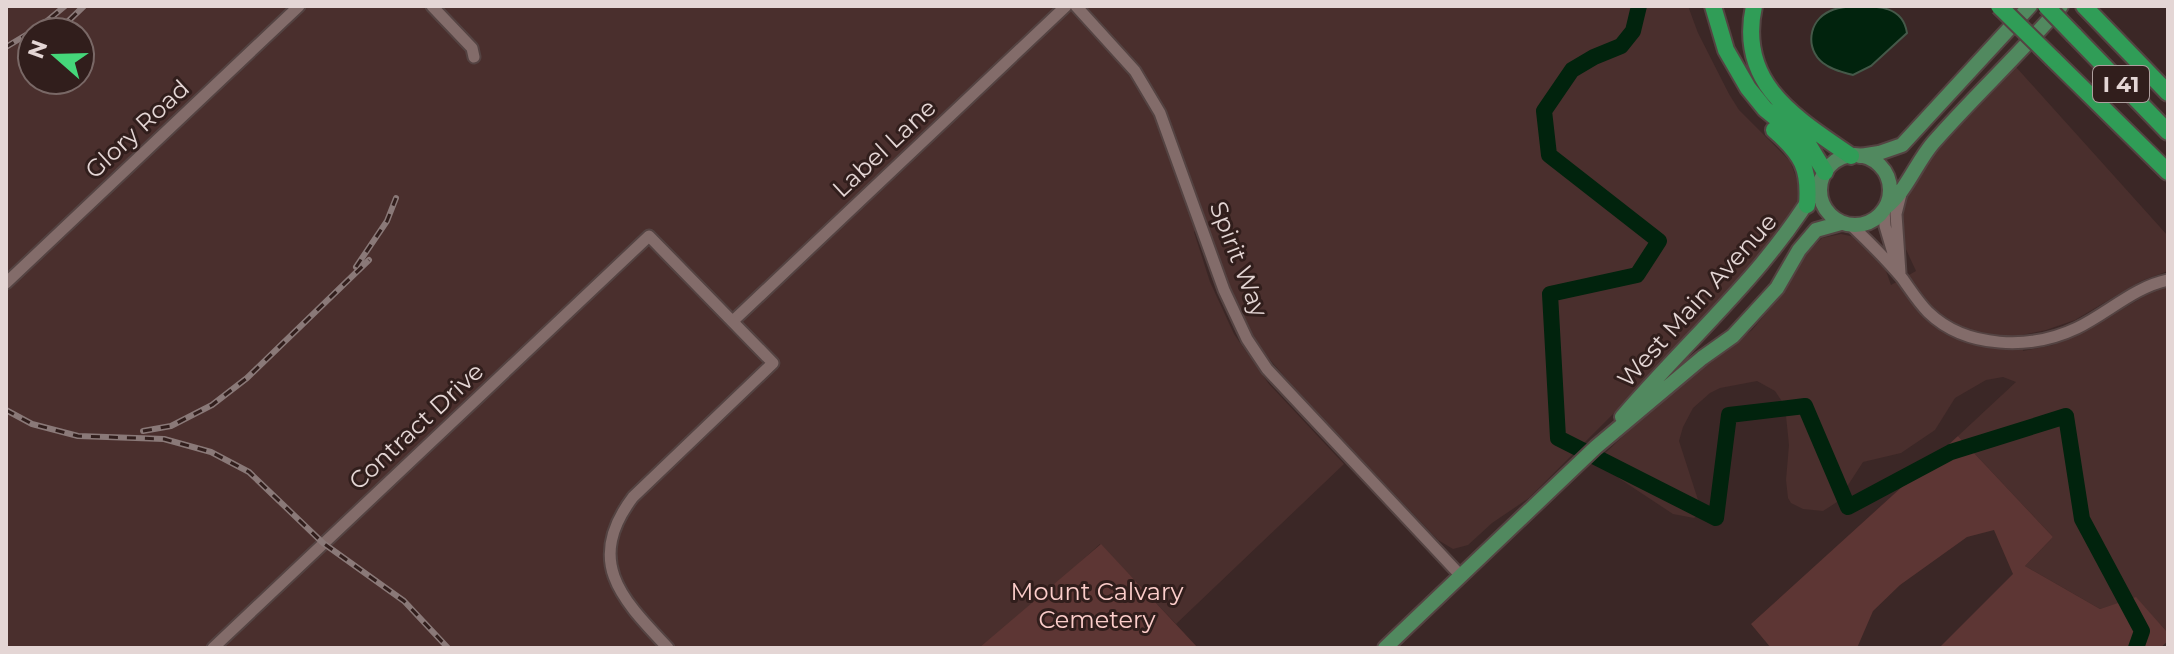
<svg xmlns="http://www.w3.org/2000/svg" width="2174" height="654" font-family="Montserrat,sans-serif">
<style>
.built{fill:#4a2f2d;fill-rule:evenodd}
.green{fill:#5d3634}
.water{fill:#01230d;stroke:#455949;stroke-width:2}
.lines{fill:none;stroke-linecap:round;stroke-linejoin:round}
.river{stroke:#01230d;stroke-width:16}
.minor-casing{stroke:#544342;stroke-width:15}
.major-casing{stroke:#544342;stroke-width:18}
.highway-casing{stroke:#544342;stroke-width:20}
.minor{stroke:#836c6a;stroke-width:11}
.major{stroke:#51895f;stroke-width:14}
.highway{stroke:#309d57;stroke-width:16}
.rail-casing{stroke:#8a7978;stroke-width:6}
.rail{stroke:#311e1c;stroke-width:3;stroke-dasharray:9;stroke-linecap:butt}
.highway-bridge-casing{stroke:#544342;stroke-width:20;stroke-linecap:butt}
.highway-bridge{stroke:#309d57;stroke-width:16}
.labels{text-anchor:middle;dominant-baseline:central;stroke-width:6;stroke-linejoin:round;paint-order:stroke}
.shield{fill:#311e1c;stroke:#ae9f9e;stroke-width:2}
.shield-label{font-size:22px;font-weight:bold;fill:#e4d6d5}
.street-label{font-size:24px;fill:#e4d6d5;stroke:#311e1c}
.park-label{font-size:24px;fill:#fccdca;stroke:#311e1c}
</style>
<rect width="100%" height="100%" fill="#3b2726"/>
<path class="built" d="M6,6H1688L1698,33L1729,94L1739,110L1790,161L1803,196L1790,219L1725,297L1636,391L1529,498L1492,523L1468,545L1453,549L1438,540L1303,398L1265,354L1253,335L1234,300L1205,221L1194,232L1210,282L1234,334L1269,384L1344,464L1176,624L1100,544L987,648H6ZM32,32H80V80H32Z
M2016,67L2168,236V271L2141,281L2075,320L2046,330L2022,335L2023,351L2053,345L2092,327L2155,290L2168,287V633L2136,598L2100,609L2025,566L2053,537L1958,436L2016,382L2003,377L1986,380L1955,398L1935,430L1901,453L1863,462L1837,502L1823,511L1803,509L1791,503L1788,498L1786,480L1789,445L1785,406L1775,391L1757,381L1720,388L1710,393L1693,408L1683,427L1679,441L1699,503V514L1694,518L1673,514L1620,479L1598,460L1663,398L1752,330L1777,300L1806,254L1822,238L1841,234L1855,237L1871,249L1884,265L1891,285L1916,271L1904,245L1900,224L1901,210L1909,189L1934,153Z"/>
<path class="green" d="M1958,436L2053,537L2025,566L2100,609L2136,597L2168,633V641L2160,648H1939L2013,574L1994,530L1967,537L1900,585L1873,611L1857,648H1771L1751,624Z
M1101,544L1198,648H979Z"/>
<path class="water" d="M1855,6C1878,6 1903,6 1907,33L1871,66L1853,75C1842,72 1832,70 1823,63C1805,49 1808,21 1830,11C1838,7 1847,7 1855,6Z"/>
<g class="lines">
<path class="river" d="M1639,6L1633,31L1621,46L1594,57L1572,70L1544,111L1549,155L1659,241L1637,275L1550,294L1558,438L1716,518L1729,415L1805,406L1848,507L1951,452L2066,416L2082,519L2142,631L2136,648"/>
<g class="minor-casing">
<path id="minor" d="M432,6L472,48L474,57
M1076,6L1135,71L1160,113L1224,290L1247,339L1267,369L1461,576
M1884,210L1885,226L1896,263
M1851,225C1869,242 1886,259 1902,278C1910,289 1918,302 1928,312C1966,349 2031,350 2077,328C2108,313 2134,287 2168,280
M1900,273L1896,214L1901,194
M6,283L299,6
M733,321L1066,6
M213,648L649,236L773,363L633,497C584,562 622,599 668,648"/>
</g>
<g class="major-casing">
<path id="major" d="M1820 190a35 35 0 1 1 70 0a35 35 0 1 1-70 0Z
M1860,156L1879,153L1902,145L2030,6
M1885,208C1906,192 1916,163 1933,143C1974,96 2020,54 2061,6
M1622,417C1690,337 1772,268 1823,176
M1385,648L1596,447L1702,358L1733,336L1777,288L1799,250L1816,230L1841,223"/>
</g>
<g class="highway-casing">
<path id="highway" d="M1713,6L1726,50L1748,88L1765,109L1808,144L1825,172
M1754,6C1737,84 1796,118 1851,156
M2084,6L2168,93
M2074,35L2168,132
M2053,59L2168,172
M1774,130C1802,154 1810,169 1807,205"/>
</g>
<use href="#minor" class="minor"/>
<use href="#major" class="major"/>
<use href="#highway" class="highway"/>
<g class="rail-casing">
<path id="rail" d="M57,32L84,6
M6,47L41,26L65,6
M356,267L387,221L396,198
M6,410L32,424L78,436L164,439L211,452L249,472L323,543L404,601L448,648
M143,431L171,426L212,405L247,378L369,260"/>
</g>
<use href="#rail" class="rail"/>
<g class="highway-bridge-casing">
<path id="highway-bridge" d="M1999,6L2053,59
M2046,6L2074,35"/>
</g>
<use href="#highway-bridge" class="highway-bridge"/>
</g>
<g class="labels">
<rect class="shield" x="2093" y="66" width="56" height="36" rx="6"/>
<g class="shield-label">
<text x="2121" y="84">I 41</text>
</g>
<g class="street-label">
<text transform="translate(137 129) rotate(-43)">Glory Road</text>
<text transform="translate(884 148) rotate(-43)">Label Lane</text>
<text transform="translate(1239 259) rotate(69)">Spirit Way</text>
<text transform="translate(1697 300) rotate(-48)">West Main Avenue</text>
<text transform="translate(416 426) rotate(-43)">Contract Drive</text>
</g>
<g class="park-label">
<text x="1097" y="591">Mount Calvary<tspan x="1097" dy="28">Cemetery</tspan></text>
</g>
</g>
<rect width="2174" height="654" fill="none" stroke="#e4d6d5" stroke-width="16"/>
<g transform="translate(56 56) rotate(290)"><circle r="38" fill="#311e1c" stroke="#796866" stroke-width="2"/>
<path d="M0-6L14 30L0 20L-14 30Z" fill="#45d77a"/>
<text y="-12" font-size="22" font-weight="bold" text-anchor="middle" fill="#e4d6d5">N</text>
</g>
</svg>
